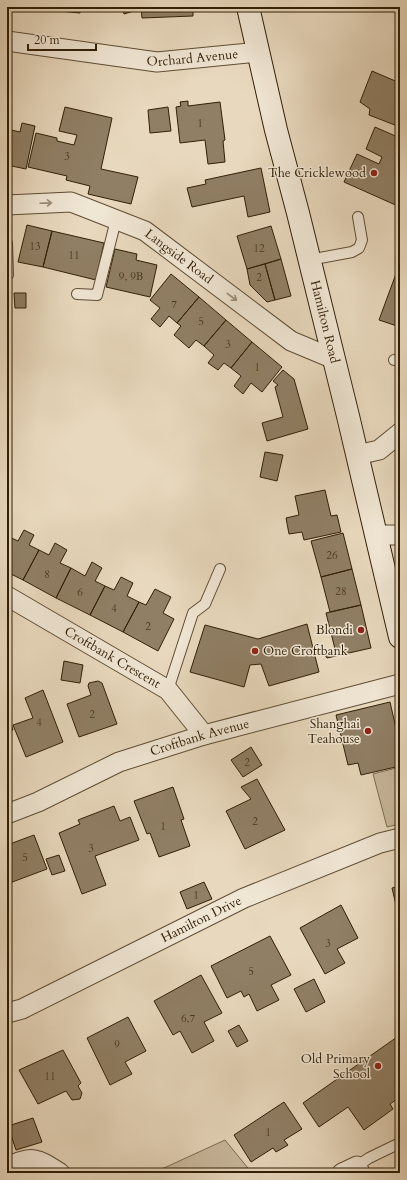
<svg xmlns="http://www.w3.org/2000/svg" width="407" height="1180" font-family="Cardo,serif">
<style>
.green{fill:#c9b99e;stroke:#7d6c52}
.building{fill:#907f65;stroke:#311f06}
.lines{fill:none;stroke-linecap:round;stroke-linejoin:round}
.service-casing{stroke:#5f4d34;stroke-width:12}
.minor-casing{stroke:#5f4d34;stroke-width:21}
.secondary-casing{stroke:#311f06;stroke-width:24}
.service{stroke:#f0e6d4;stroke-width:10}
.minor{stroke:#f0e6d4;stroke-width:19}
.secondary{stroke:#f0e6d4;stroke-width:22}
.oneway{stroke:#9a8c77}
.poi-dot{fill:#8f2418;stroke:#f0e6d4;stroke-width:1.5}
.labels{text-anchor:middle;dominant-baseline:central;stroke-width:3;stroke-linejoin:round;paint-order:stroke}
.number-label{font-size:11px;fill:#49371e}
.street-label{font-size:13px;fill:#311f06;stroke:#f0e6d4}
.poi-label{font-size:13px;fill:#311f06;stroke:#f0e6d4;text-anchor:end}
</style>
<rect width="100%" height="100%" fill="#e8d8bd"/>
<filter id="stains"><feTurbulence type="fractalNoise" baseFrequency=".005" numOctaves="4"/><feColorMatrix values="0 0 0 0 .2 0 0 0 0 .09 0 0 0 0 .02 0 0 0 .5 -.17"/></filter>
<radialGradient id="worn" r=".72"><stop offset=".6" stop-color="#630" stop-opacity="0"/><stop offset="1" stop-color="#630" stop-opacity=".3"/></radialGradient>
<path class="green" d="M400,767V824L387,827L373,774Z
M225,1140L252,1173H153Z"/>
<path class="building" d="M18,7H81L80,13Z
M122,7H136L137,10L124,14Z
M141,7H193V16L142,18Z
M372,71L400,83V127L369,115L370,109L360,102Z
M188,101V106L220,102L225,140L223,141L225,162L208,164L205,140L180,143L176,107L181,106L180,102Z
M65,107L112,118L101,169L138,177L131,204L88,194L90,186L66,180L67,176L28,167L36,133L57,138V141L74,145L77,135L59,131Z
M168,107L171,131L150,133L148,110Z
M22,123L35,126L26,169L7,165V129L20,132Z
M375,127L400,138V207L344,182L357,154L379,164L382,157L366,149Z
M261,168L270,212L248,217L244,196L192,207L187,188L206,184L205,180Z
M27,225L52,231L43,267L18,262Z
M271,226L281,259L247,269L237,236Z
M52,231L104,243L96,280L43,267Z
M115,249L137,254L136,260L157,265L150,297L106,287Z
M281,259L291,296L275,300L265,264Z
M265,264L275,300L267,302L250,285L247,269Z
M397,271L400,272V327L379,320Z
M171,274L199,297L177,323L169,316L160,327L151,319L160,308L150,300Z
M14,293H26V308H15Z
M7,294H10L9,308H7Z
M199,297L226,320L204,346L196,340L189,348L174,335L181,326L177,323Z
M226,320L252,342L231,368L224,363L218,370L208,363L214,355L204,346Z
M252,342L282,367L262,392L251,383L243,394L234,386L241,376L231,368Z
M283,370L294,379L308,429L267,441L262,423L283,417L275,387L278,385L273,381Z
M265,452L283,455L277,481L260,477Z
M325,490L331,516L337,515L341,532L304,540L302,532L289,534L286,518L299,515L295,496Z
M24,530L34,535L29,545L39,550L23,580L7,572V536L18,541Z
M343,533L352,569L321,577L311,541Z
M55,543L67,550L60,563L71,568L56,598L23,580L39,550L49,555Z
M92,562L102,568L95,581L105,586L90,615L56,598L71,568L85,576Z
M352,569L361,605L330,612L321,577Z
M121,577L133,583L127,596L139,602L123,632L90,615L105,586L114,590Z
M155,589L171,597L163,613L174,619L158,651L123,632L139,602L146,605Z
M361,605L371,648L327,658L325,655V651L335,649L326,613Z
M307,624L319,672L269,686L261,664L250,665L244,687L190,672L205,625L258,639Z
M64,661L83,665L80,683L61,680Z
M98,681L102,683L117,724L79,737L67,704L91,695L88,686L89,683Z
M43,690L63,742L26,757L13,725L33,718L25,698Z
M390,702L400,746V766L361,775L358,763L348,765L336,715Z
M7,713L13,730L7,732Z
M251,747L262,765L243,777L231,760Z
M257,779L285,830L245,849L226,811L251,799L241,787Z
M173,787L184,819L181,820L190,846L159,857L150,833L147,834L134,801Z
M114,806L120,821L130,817L139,840L95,856L106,885L82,894L59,833L80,824L78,820Z
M34,835L47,869L7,884V845Z
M59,855L65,871L52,875L46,859Z
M204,882L212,899L187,909L180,892Z
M400,886V922L392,888Z
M341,905L358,938L337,949L345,963L325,974L300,928Z
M270,936L291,975L271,985L279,1000L257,1011L249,994L244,997L241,991L227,998L211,966Z
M201,975L222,1013L204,1022L214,1041L192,1053L180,1031L173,1035L154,1001Z
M314,979L325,1002L306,1012L294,989Z
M128,1017L146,1051L125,1062L132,1074L110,1085L87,1038Z
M239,1025L248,1041L237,1047L228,1031Z
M400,1035V1097L390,1104L393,1109L364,1130L348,1107L319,1127L303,1103Z
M63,1050L81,1083L78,1086L82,1093L80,1099L72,1100L66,1091L38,1104L19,1070Z
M284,1102L302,1129L284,1140L288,1145L276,1152L273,1148L251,1162L234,1135Z
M33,1118L42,1142L16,1150L8,1126Z"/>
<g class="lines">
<g class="service-casing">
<path id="service" d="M7,243L8,275
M309,260L352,252L359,248L362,240L358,217
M77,294L97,295L116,220
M394,360H400
M168,690L193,613L205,604L220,569
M357,1166L369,1158L400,1143"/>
</g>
<g class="minor-casing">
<g id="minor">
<path id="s1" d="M7,41L157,62L259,52"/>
<path id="s2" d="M7,205L71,202L145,231L291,341L334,359"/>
<path d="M357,455L379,450L400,433"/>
<path d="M376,535H400"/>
<path id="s3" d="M7,596L168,690L204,735"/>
<path id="s4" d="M7,814L38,802L119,762L204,735L400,684"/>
<path id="s5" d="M7,1013L22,1009L244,898L380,843L400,838"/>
<path d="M7,1167C33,1155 37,1158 60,1173"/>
<path d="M342,1173L357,1166L360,1173"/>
</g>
</g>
<g class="secondary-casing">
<g id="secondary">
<path id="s6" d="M248,7L276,130L298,213L348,416L400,637"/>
</g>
</g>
<use href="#service" class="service"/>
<use href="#minor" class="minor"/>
<use href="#secondary" class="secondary"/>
</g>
<defs><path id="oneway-shaft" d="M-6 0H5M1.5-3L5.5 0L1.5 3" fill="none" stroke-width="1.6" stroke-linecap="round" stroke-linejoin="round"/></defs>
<g class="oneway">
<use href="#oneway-shaft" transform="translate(46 203) rotate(-2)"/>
<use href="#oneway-shaft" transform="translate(232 297) rotate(37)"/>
</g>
<g class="poi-dot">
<circle cx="374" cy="173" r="4"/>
<circle cx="361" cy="630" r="4"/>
<circle cx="255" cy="651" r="4"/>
<circle cx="368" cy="731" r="4"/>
<circle cx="378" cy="1066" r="4"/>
</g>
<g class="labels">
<g class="number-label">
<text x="200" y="123">1</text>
<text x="67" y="156">3</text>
<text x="35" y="246">13</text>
<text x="259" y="248">12</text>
<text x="74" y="255">11</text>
<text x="131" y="276">9, 9B</text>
<text x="259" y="277">2</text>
<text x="174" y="304">7</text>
<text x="201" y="321">5</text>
<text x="228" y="344">3</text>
<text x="257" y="367">1</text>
<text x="332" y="555">26</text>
<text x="47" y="574">8</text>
<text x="341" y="591">28</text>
<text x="80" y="592">6</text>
<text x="114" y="608">4</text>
<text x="148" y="626">2</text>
<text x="92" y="714">2</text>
<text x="39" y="722">4</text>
<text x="247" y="762">2</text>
<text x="255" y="821">2</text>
<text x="163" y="826">1</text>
<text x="91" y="848">3</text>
<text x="25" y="857">5</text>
<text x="196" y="895">1</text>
<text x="328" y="943">3</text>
<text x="251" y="971">5</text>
<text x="188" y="1018">6,7</text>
<text x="117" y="1044">9</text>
<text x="50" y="1076">11</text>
<text x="268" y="1132">1</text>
</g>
<g class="street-label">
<text stroke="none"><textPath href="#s1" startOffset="187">Orchard Avenue</textPath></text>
<text stroke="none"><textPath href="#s2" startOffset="186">Langside Road</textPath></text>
<text stroke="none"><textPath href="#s6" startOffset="324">Hamilton Road</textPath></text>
<text stroke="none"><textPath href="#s3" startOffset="122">Croftbank Crescent</textPath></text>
<text stroke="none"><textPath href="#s4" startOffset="208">Croftbank Avenue</textPath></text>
<text stroke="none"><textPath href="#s5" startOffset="216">Hamilton Drive</textPath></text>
</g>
<g class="poi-label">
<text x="366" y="173">The Cricklewood</text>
<text x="353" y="630">Blondi</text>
<text x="263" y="651" text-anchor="start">One Croftbank</text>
<text x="360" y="724">Shanghai<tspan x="360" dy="15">Teahouse</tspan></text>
<text x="370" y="1059">Old Primary<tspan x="370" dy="15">School</tspan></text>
</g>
</g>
<rect width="407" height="1180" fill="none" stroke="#e8d8bd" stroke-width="24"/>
<rect x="8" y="8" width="391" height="1164" fill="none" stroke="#311f06" stroke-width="2"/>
<rect x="12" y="12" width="383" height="1156" fill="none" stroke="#311f06"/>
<path d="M28 44v6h68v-6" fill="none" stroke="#311f06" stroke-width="2"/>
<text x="34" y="44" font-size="12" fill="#311f06" stroke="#f0e6d4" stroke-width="3" paint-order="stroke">20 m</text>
<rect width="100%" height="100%" filter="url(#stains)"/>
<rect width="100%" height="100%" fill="url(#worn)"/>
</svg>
